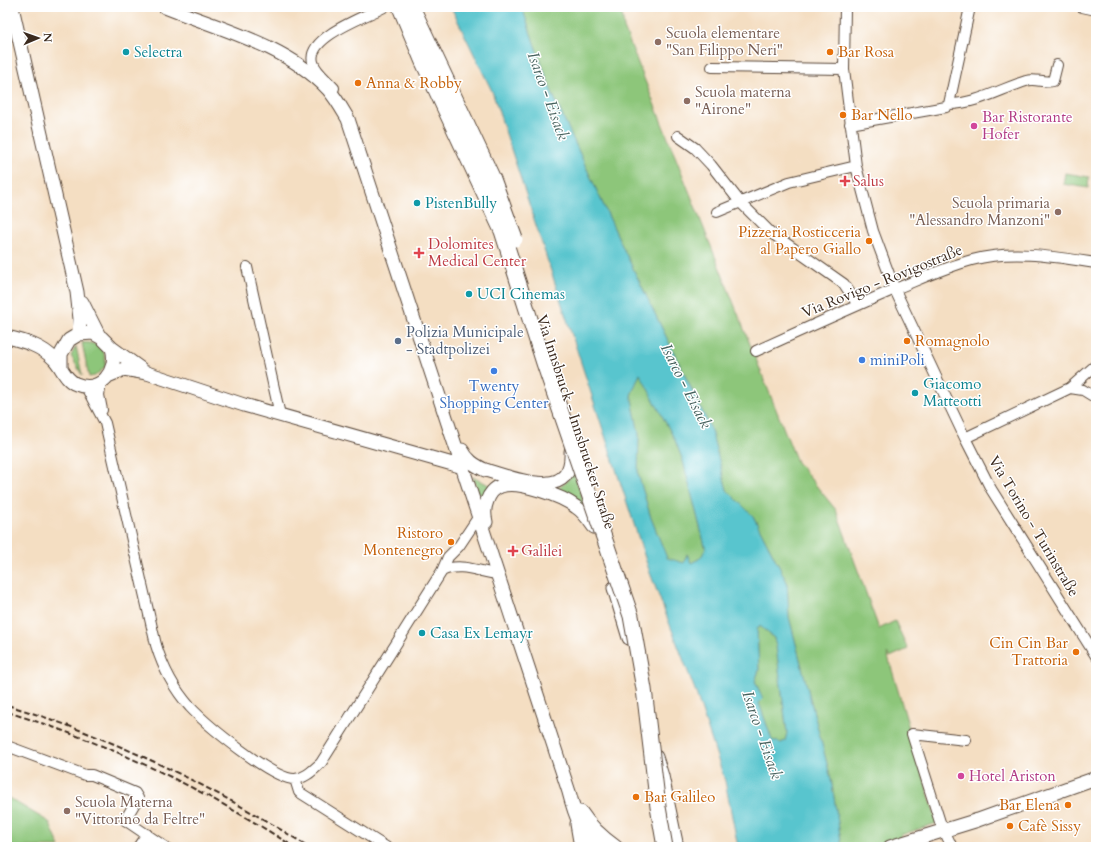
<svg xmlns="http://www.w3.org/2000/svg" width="1103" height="854" font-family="Cardo,serif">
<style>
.green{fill:#8dc67a;stroke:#64784c}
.water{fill:#58c5ce;stroke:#4a7876;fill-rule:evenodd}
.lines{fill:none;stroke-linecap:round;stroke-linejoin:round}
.minor-casing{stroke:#574537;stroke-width:12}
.major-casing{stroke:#574537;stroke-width:15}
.minor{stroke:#fff;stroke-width:10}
.major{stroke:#fff;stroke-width:13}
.rail{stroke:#3b2a1e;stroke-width:2;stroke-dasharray:6 3;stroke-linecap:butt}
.highway-bridge-casing{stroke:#574537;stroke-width:17;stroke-linecap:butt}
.highway-bridge{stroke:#fff;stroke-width:15}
.education-dot{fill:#8d6e63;stroke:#fff;stroke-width:1.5}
.culture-dot{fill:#0f9aa8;stroke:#fff;stroke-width:1.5}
.food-dot{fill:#e8710a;stroke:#fff;stroke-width:1.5}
.hotel-dot{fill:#d1479c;stroke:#fff;stroke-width:1.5}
.health-dot{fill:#e0444e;stroke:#fff;stroke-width:1.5}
.service-dot{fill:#5c6f8a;stroke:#fff;stroke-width:1.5}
.shop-dot{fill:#3f7fe0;stroke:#fff;stroke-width:1.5}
.labels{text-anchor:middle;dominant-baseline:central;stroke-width:3;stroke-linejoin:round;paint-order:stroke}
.education-label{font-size:15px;fill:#785e54;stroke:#fff;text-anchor:start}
.culture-label{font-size:15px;fill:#0d838f;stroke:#fff;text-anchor:start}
.food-label{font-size:15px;fill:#c56008;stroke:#fff;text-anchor:start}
.hotel-label{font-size:15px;fill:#b23c85;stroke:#fff;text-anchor:start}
.health-label{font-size:15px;fill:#be3a42;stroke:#fff;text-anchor:start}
.street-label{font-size:15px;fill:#3b2a1e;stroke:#fff}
.service-label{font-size:15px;fill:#4e5e75;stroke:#fff;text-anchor:start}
.shop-label{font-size:15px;fill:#366cbe;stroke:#fff;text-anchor:start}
.water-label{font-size:16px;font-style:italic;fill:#45605c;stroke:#fff}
</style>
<rect width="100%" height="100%" fill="#fff"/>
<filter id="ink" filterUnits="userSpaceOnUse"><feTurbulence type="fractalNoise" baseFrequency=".025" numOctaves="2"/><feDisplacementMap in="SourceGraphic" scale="8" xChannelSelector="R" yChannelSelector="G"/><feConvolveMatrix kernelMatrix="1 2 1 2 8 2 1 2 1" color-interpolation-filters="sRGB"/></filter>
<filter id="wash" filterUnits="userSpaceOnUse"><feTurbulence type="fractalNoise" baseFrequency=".012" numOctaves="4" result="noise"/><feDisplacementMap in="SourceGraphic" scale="16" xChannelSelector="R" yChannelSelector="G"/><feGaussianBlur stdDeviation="0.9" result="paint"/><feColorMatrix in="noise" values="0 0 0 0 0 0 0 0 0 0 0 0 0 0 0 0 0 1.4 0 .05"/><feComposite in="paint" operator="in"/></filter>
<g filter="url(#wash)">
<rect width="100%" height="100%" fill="#f4dec2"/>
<path class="green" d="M522,7H621L624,28L797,462L836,510L879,629L895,621L908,649L890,657L887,653L937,823L901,835L905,847H842L831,779L789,617L787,582L753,516L727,490L710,427L624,250L553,95L535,46Z
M1065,173L1089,177L1088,188L1063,184Z
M82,343C99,341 107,351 105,367L95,376L89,377Z
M76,346L82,375L71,356Z
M640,373L675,440L683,461L706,550L699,559L691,563L687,554L684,563L667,559L651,518L638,474L639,434L631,395Z
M573,470L588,515L550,491C563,486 568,483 573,470Z
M473,477L491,486L484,495H479Z
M760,626L774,638L776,646L787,733L785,741L781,743L772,740L759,703L763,699L755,681L759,670L757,628Z
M7,797L49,822L60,847H12L7,843Z"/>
<path class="water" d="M451,7H522L535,46L553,95L624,250L710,427L727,490L753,516L787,582L789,617L831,779L842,847H738L725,781L695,690L650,573L492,91ZM640,374L675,440L683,461L706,550L699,559L691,563L687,554L684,563L667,558L651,518L638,474L639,434L631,395ZM760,626L774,638L776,646L787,733L785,741L781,743L772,740L759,703L763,699L755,681L759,670L757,628Z"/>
</g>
<g filter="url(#ink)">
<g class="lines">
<g class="minor-casing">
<path id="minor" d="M845,7L844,69L856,166L873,231L895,290L965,438L991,489L1096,656
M1082,7L1096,10
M712,67L844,69
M334,88C327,80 315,71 313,62C306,37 367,16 384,7
M949,104C976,104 1001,89 1026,81C1034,78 1044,83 1053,81L1057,65
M850,124L946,107L949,104L970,7
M678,136L695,148L711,165L740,202L770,232L844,284L858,305
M717,212L789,182L856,166
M247,267L280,415
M756,351C802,330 849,309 895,289C920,279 946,267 972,260C1012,249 1056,257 1096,263
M101,383L99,395L102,410
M86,387L105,423L156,645C163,668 174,689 190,707C206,724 273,780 295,779C306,778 313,770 321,763L442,571L448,557L459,546L479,516
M1070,388L1083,390L1096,398
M965,438L1070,388L1096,365
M442,571C460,562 479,572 498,574
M7,746L85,775H92L135,793L138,798L125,820L165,847
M295,779L299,792L386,847
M138,847L147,834
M952,847L940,822L912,734L966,740"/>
</g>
<g class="major-casing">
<path id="major" d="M12,7L77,292L80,319L79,334
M165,7C220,29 286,45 328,89C336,98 342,109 348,119L569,792C576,819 579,827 600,847
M82,302L99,336
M7,337C24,341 42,346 54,359C62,367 65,380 76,384C100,394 119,371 112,348
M61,367V354L69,340L79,334L93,333L102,338L112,348L141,369
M110,375L124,369L147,373L244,405L463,467
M462,450C467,460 474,465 485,470C514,478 574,504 571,451
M486,522C484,514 484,508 487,501C489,495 494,488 501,486C518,480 562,496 576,507C584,512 589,520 594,527
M614,588L629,638
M656,757L662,776L677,847
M581,812C590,826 602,837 616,847
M577,824L581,847
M890,847L978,820L1096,778"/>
</g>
<use href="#minor" class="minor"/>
<use href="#major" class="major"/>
<path class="rail" d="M7,705C115,738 214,787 309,847
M7,712C109,743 204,789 294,847"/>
<g class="highway-bridge-casing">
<path id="highway-bridge" d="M400,7L423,62L502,231L544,363L631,616L644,689L658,807L665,847
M412,7L493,179L515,239"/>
</g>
<use href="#highway-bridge" class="highway-bridge"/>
</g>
</g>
<g class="education-dot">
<circle cx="658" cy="42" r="4"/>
<circle cx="687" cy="101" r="4"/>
<circle cx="1058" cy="212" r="4"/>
<circle cx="67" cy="811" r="4"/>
</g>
<g class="culture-dot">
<circle cx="126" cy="52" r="4"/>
<circle cx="417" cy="203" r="4"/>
<circle cx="469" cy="294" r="4"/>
<circle cx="915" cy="393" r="4"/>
<circle cx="422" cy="633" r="4"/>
</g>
<g class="food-dot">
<circle cx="830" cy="52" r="4"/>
<circle cx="358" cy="83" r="4"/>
<circle cx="843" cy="115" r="4"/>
<circle cx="869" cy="241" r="4"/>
<circle cx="907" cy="341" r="4"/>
<circle cx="451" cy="542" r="4"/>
<circle cx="1076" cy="652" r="4"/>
<circle cx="636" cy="797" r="4"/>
<circle cx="1068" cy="805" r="4"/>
<circle cx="1010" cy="826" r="4"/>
</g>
<g class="hotel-dot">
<circle cx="974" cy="126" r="4"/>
<circle cx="961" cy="776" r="4"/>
</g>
<g class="health-dot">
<path d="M843 175h4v4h4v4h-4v4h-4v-4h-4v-4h4z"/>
<path d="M417 247h4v4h4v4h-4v4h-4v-4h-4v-4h4z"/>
<path d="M511 545h4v4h4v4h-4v4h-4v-4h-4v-4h4z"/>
</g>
<circle class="service-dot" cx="398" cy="341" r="4"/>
<g class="shop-dot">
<circle cx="862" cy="360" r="4"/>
<circle cx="494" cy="371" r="4"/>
</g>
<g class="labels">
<g class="education-label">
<text x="666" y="33">Scuola elementare<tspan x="666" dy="17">"San Filippo Neri"</tspan></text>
<text x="695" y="92">Scuola materna<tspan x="695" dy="17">"Airone"</tspan></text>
<text x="1050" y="203" text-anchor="end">Scuola primaria<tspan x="1050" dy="17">"Alessandro Manzoni"</tspan></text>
<text x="75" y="802">Scuola Materna<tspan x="75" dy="17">"Vittorino da Feltre"</tspan></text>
</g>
<g class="culture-label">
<text x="134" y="52">Selectra</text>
<text x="425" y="203">PistenBully</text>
<text x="477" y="294">UCI Cinemas</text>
<text x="923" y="384">Giacomo<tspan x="923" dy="17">Matteotti</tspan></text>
<text x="430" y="633">Casa Ex Lemayr</text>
</g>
<g class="food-label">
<text x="838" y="52">Bar Rosa</text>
<text x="366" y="83">Anna &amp; Robby</text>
<text x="851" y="115">Bar Nello</text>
<text x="861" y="232" text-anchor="end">Pizzeria Rosticceria<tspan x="861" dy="17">al Papero Giallo</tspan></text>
<text x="915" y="341">Romagnolo</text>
<text x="443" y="533" text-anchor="end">Ristoro<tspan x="443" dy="17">Montenegro</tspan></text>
<text x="1068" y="643" text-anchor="end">Cin Cin Bar<tspan x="1068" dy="17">Trattoria</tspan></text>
<text x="644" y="797">Bar Galileo</text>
<text x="1060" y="805" text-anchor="end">Bar Elena</text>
<text x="1018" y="826">Cafè Sissy</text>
</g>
<g class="hotel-label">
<text x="982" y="117">Bar Ristorante<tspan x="982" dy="17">Hofer</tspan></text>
<text x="969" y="776">Hotel Ariston</text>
</g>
<g class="health-label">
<text x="853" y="181">Salus</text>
<text x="428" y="244">Dolomites<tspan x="428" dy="17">Medical Center</tspan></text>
<text x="521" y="551">Galilei</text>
</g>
<g class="street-label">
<text transform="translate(882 281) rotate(-22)">Via Rovigo - Rovigostraße</text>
<text transform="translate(576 422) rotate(72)">Via Innsbruck - Innsbrucker Straße</text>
<text transform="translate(1034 526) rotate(59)">Via Torino - Turinstraße</text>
</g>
<g class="service-label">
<text x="406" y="332">Polizia Municipale<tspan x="406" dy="17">- Stadtpolizei</tspan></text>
</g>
<g class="shop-label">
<text x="870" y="360">miniPoli</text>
<text x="494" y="386" text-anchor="middle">Twenty<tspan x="494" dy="17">Shopping Center</tspan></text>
</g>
<g class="water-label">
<text transform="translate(548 96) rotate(70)">Isarco - Eisack</text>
<text transform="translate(686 386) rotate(63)">Isarco - Eisack</text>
<text transform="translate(762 735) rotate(71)">Isarco - Eisack</text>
</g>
</g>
<rect width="1103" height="854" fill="none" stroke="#fff" stroke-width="24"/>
<g transform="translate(38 38) rotate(88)" stroke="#ffffff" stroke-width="3" paint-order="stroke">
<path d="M0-3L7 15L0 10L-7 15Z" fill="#3b2a1e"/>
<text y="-6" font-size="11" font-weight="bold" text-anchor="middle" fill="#3b2a1e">N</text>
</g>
</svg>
